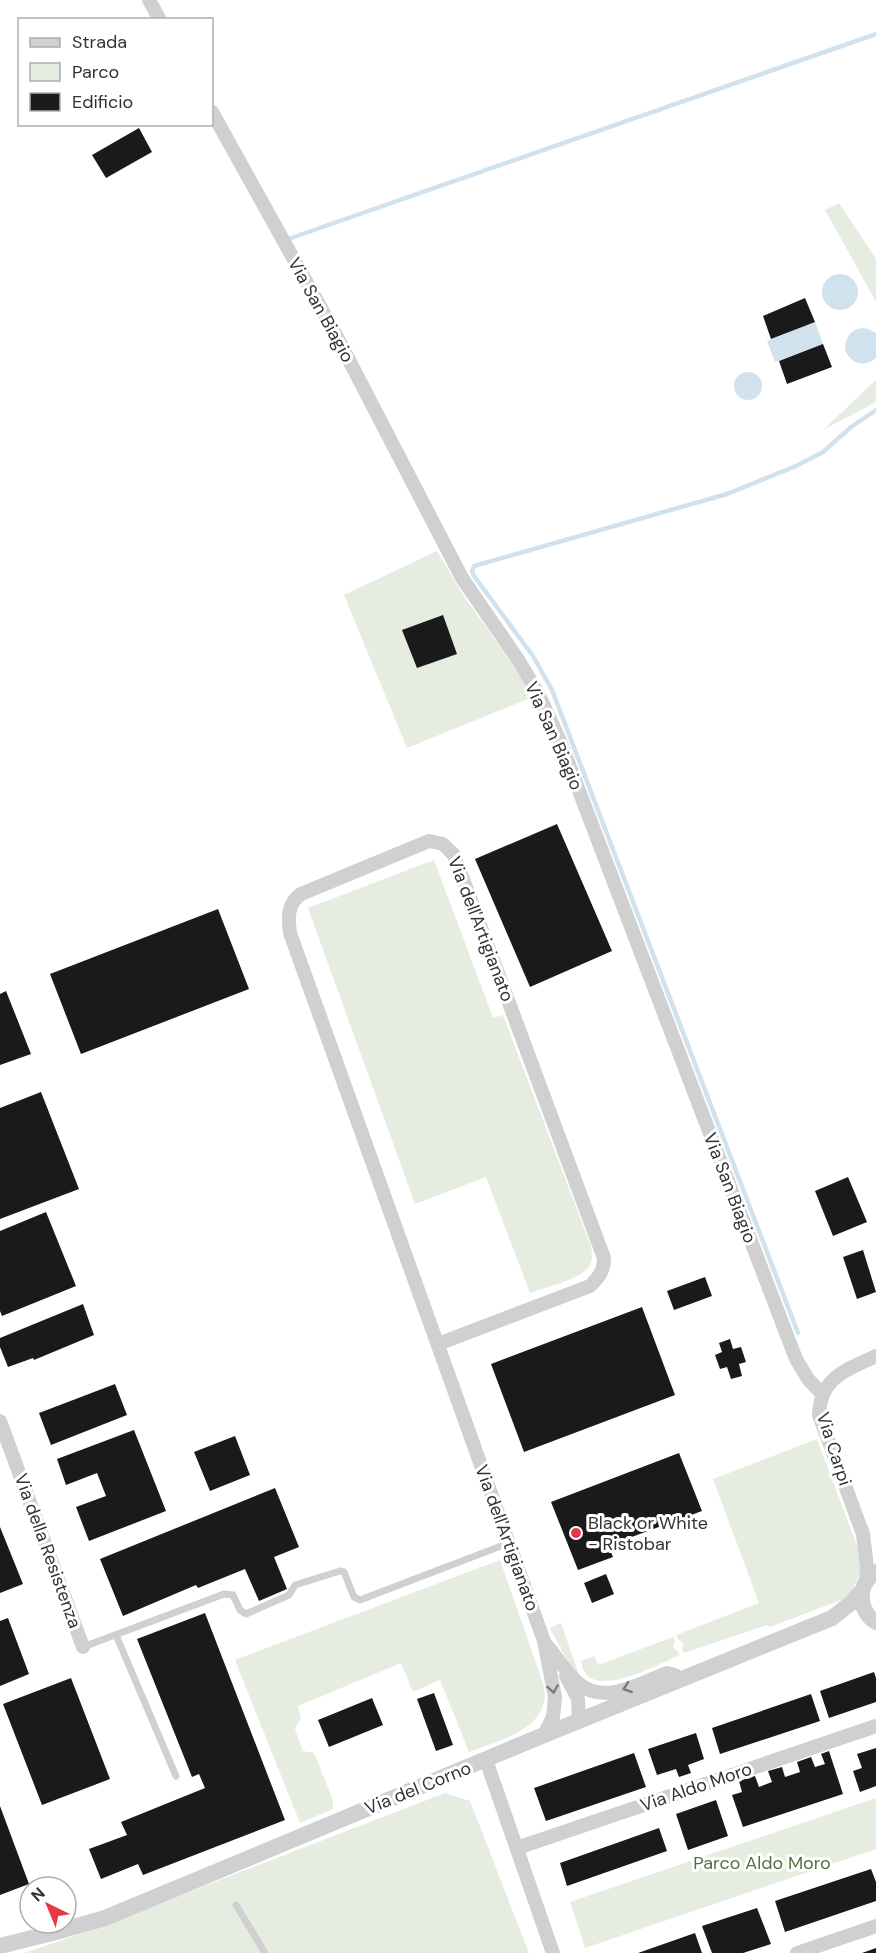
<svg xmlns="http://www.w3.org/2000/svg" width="876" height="1953" font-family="'DM Sans',sans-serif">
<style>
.green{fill:#e6ecdf}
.water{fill:#cfe2ee}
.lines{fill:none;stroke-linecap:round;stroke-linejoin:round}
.stream{stroke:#cfe2ee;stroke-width:4.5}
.building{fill:#1a1a1a}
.service{stroke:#d0d0d0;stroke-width:7}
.minor{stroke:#d0d0d0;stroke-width:14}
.tertiary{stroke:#d0d0d0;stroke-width:16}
.oneway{stroke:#7a7a7a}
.poi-dot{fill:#e63946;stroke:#fff;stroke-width:2}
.labels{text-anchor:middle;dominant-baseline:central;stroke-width:6;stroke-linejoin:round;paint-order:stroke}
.street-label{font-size:18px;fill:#333;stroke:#fff}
.poi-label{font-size:18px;fill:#333;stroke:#fff;text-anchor:start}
.park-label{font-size:18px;fill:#56703f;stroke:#fff}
</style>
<rect width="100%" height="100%" fill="#fff"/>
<path class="green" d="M839,203L876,259V302L825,210Z
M876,380V402L823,430Z
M437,551L463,595L513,665L533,697L407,748L344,595Z
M434,860L493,1018L503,1015L591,1246C592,1252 593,1258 590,1265C583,1279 545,1287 530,1293L486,1177L415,1204L308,908Z
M817,1439L861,1556L863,1567L849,1597L770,1627L767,1625L684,1653L682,1649L683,1643L678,1639L676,1635L759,1603L713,1479Z
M500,1560L544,1686C551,1730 501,1739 469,1752L440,1680L413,1692L401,1663L298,1706L301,1718L295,1729L303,1751L314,1753L333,1800V1809L300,1823L235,1660Z
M561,1623L580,1678L564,1655L550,1628Z
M673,1637L675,1641L673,1647L678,1651L680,1655C660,1663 604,1695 586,1674C583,1671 582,1665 581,1661L594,1656L598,1665Z
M445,1793L470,1801L529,1953H24L83,1933Z
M876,1798V1849L585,1948L570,1902Z"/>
<path class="water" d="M822 292a18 18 0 1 1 36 0a18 18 0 1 1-36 0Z
M815,322L823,344L775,362L767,341Z
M862,328L868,329L876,333V358C864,368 851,364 845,350C845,338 850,330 862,328Z
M734 386a14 14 0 1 1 28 0a14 14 0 1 1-28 0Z"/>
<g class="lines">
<path class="stream" d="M291,238L876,34
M798,1333L552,690L533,656L474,576L472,571L474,566L727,494L796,466L823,452L851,427L876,410"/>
</g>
<path class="building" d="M139,128L152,152L106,178L92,155Z
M805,298L815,322L771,339L763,316Z
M823,344L832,367L787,384L779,361Z
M443,615L457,654L417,668L402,630Z
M557,824L612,951L530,987L475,859Z
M218,909L249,989L81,1054L50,974Z
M6,991L31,1054L0,1065V994Z
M41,1092L79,1189L0,1219V1108Z
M848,1177L867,1222L833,1236L815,1191Z
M46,1212L76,1286L2,1316L0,1311V1231Z
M863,1250L876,1292L857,1299L843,1257Z
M705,1277L712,1296L674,1310L667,1291Z
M83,1304L94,1335L34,1360L33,1358L8,1367L0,1347V1338Z
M642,1307L675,1395L524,1452L491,1364Z
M730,1339L733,1349L741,1347L746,1362L739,1364L742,1376L731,1379L727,1367L720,1369L715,1355L722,1352L719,1343Z
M115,1384L127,1415L51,1445L39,1413Z
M134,1430L166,1511L89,1541L76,1507L106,1496L97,1473L66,1485L57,1459Z
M235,1436L250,1475L210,1491L194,1452Z
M679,1453L702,1511L629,1538L631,1544L611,1552L613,1557L578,1570L551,1502Z
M275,1488L299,1547L274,1557L287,1589L259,1601L245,1569L198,1588L196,1585L123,1616L100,1559Z
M0,1527L23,1584L0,1593Z
M606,1574L614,1594L592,1603L584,1583Z
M205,1613L285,1820L143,1875L138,1864L101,1879L89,1849L127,1835L121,1822L205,1788L199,1774L192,1777L137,1639Z
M8,1618L29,1674L0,1686V1621Z
M874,1672L876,1678V1702L829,1718L820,1691Z
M71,1678L110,1779L42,1805L3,1704Z
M434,1693L453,1745L436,1751L417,1699Z
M811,1694L820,1721L720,1754L712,1728Z
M372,1698L383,1725L329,1747L318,1720Z
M696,1733L704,1759L688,1765L691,1773L679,1777L676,1769L657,1775L648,1749Z
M876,1748V1786L860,1792L853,1771L862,1768L857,1754Z
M829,1751L843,1794L743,1827L732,1795L742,1792L739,1781L755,1776L759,1787L772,1782L768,1771L782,1767L785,1777L800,1772L797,1762L811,1757L815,1767L825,1764L821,1754Z
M634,1753L646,1787L546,1821L534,1788Z
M716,1800L728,1836L688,1850L676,1814Z
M0,1806L29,1884L0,1895Z
M659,1828L667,1851L567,1886L560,1863Z
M871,1869L876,1882V1901L785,1932L775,1901Z
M757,1908L771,1944L743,1953H712L702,1926Z
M695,1933L702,1953H638Z
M876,1948V1953H862Z"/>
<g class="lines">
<path class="service" d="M116,1635L176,1776
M83,1647L224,1594L233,1595L240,1610L246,1614L289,1595L295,1585L340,1571L344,1572L354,1597L360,1600L509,1543
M236,1905L265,1953"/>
<path class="minor" d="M149,0L160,20
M212,112L337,337L462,578L519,661L538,693L560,741L796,1359L808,1379L822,1394
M438,1344L590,1286C599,1277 604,1271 604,1258L454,855L443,844L429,841L301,894C287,904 288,918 290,933L544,1641L555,1697L553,1717L544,1735
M0,1421L83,1647
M866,1581L867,1567L863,1534L819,1415C820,1377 847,1370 876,1356
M545,1643C556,1656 566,1672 578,1683C604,1706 641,1683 667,1673L675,1675L681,1680
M566,1676L578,1699L579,1721
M486,1760L553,1953
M517,1848L876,1726
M797,1953L876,1926"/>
<path class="tertiary" d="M876,1572C857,1584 857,1610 876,1622
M0,1946L56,1932L105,1918L544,1735L832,1618L851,1603L862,1591"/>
</g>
<defs><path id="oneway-chevron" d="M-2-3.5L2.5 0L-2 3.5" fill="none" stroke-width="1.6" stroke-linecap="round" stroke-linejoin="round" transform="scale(1.5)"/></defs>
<g class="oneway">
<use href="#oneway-chevron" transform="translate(627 1688) rotate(161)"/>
<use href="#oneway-chevron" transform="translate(553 1689) rotate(81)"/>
</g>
<circle class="poi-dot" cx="576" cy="1533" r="6"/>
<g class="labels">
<g class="street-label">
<text transform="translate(321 310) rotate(61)">Via San Biagio</text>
<text transform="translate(554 736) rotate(66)">Via San Biagio</text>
<text transform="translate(481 929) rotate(69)">Via dell'Artigianato</text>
<text transform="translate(730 1188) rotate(69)">Via San Biagio</text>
<text transform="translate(834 1449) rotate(72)">Via Carpi</text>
<text transform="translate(507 1538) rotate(70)">Via dell'Artigianato</text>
<text transform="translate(48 1551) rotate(70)">Via della Resistenza</text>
<text transform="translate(696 1787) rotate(-19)">Via Aldo Moro</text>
<text transform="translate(418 1788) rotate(-22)">Via del Corno</text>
</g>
<g class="poi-label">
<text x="588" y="1523">Black or White<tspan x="588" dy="21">- Ristobar</tspan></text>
</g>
<g class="park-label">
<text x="762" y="1863">Parco Aldo Moro</text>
</g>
</g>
<rect x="18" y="18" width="195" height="108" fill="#ffffff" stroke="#adadad" stroke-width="1.5"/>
<rect x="30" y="38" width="30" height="9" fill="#d0d0d0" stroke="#adadad" stroke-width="1.5"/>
<text x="72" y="48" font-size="18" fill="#333333">Strada</text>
<rect x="30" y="63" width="30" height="18" fill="#e6ecdf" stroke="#adadad" stroke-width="1.5"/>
<text x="72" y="78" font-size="18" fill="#333333">Parco</text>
<rect x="30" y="93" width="30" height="18" fill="#1a1a1a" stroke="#adadad" stroke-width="1.5"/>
<text x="72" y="108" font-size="18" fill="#333333">Edificio</text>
<g transform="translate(48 1905) rotate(317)"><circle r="28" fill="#ffffff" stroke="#adadad" stroke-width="1.5"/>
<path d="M0-4.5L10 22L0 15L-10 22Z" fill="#e63946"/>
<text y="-9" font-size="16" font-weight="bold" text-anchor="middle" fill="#333333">N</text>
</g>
</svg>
